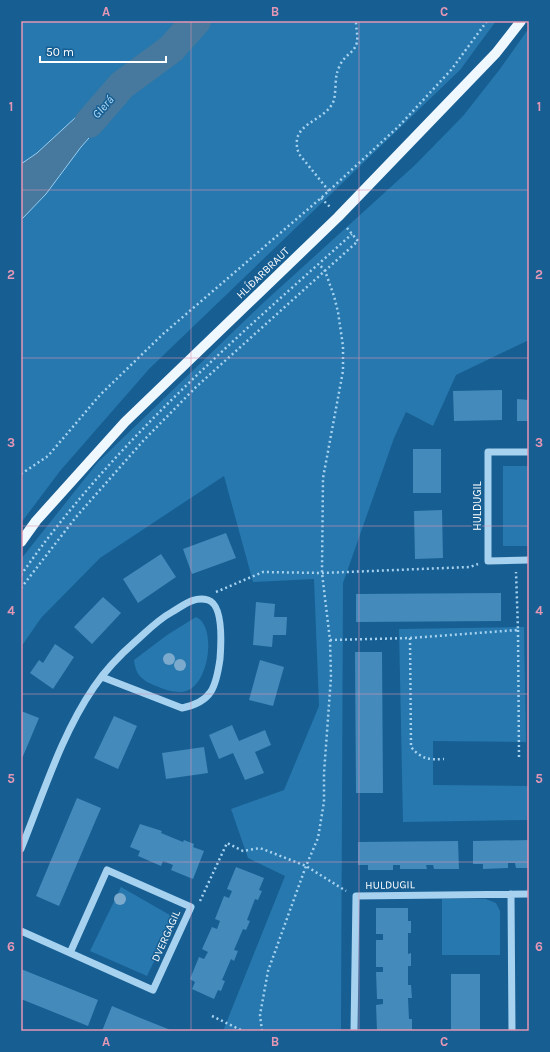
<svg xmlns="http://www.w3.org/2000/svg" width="550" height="1052" font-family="Karla,sans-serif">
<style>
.green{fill:#2678ae}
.water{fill:#46799d;stroke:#98cff3}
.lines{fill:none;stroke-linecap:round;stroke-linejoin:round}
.river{stroke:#46799d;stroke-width:30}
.building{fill:#448abb}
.path{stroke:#a6d2f0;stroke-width:2.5;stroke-dasharray:2 3;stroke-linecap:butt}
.minor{stroke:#a6d2f0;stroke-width:7}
.major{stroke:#eff7ff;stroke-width:10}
.tree{fill:#7baacc}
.grid{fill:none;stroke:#e497b5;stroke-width:1;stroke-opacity:0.55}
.labels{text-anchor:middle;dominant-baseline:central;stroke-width:3;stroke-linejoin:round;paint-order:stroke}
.street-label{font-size:11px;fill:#fff;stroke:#175e92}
.water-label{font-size:12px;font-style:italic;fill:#b2dbf7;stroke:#175e92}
.neatline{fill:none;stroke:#e497b5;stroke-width:1.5}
.grid-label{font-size:13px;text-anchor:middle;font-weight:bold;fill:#e497b5}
</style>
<rect width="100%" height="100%" fill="#175e92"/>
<path class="green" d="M21,21H496L460,70L149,369L60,471L21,523V220L46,194L81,147L119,104L114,82L37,153L21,164Z
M529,28V340L456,375L433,426L406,412L394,438L343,583L341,1031H223L285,876L248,858L231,809L284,790L319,706L314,579L253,582L224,476L100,558L41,618L21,647V559L98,462L262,304L415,165L463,116L500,69Z
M503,466H529V546H503Z
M196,617C218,626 209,693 180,692C172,692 163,689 156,686C142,680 136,676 134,660L167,635Z
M524,627L526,742L433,741V785L529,786V820L403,822L399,629Z
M121,887L175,918L147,976L90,951Z
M442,899H486L496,903L500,911V955H442Z"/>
<path class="water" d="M115,81L119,104L81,147L46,194L21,220V164L37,153Z"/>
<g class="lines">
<path class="river" d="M89,123L122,85L171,49L196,21"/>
</g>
<path class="building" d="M502,390V420L454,421L453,391Z
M517,399L529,400V421H517Z
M413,449H441V493H413Z
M442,510L443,558L415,559L414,511Z
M226,533L236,558L192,574L183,549Z
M161,554L176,577L138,603L123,579Z
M501,593V621L356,622V594Z
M103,597L121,613L92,644L74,627Z
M256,602L275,604L274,617H287L286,635H273L272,647L253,645Z
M55,644L74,657L53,689L30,673L39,660L43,663Z
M355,652H382L383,793H356Z
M260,660L284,667L273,706L249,700Z
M21,711L39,718L21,761Z
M114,716L137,726L118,769L94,758Z
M232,725L239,741L265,730L271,745L255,752L264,773L245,780L233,753L219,759L209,735Z
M204,747L208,773L166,779L162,753Z
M77,798L101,808L59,906L36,896Z
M140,824L162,831L161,833L183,842L184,840L194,844L193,847L204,851L193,879L171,870L173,865L163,861L161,866L138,856L140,851L130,847Z
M529,840V868H516L515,863H508V868L483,869V864H473V841Z
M458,841L459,869H434L433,865H426L427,869H400V865H393V870H368V865H358V842Z
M236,867L264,878L259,890L262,891L258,900L255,899L247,920L250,921L246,930L243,929L234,950L238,951L234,961L231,959L222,980L225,981L221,991L218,990L214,999L192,989L195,982L190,979L199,957L204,959L208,952L202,949L212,927L217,929L220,921L215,919L224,896L229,898L232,891L227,889Z
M376,908H408V921H411V933H408V954L411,953V966H408V985H411L412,998H408L409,1019H412V1031H377L376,1005L383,1004V999H377L376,972H383V967H376V940H383V934H376Z
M21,969L98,1000L88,1026L21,999Z
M451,974H480V1031H451Z
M112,1006L138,1017L173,1031H102Z"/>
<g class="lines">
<path class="path" d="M329,191L299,154C287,122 326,123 334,100C336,91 335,81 337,73C338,69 341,62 344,59C349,53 355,51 357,42C358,37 356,27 356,21
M321,198L330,207
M21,474L48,456L100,395L163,334L321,198L399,126L451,70L487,21
M21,575C112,444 234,340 352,234
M21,588L76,517L143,441L196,387L358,241L347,228
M216,592L263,572L322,573L470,567L478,564
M518,630L519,759
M410,638L411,747C421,759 429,760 444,759
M330,640L410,638L518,630L516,572
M200,901L227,843L243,851L260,848L306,866L346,891
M212,1016L243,1031
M262,1031L260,1015L268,971L306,866L318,838L324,802V773L331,677L330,640L322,573L323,478L343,371V346L338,312L334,296L325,271L319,264"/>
<path class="minor" d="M529,452H488V561L529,560
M21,849C43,795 61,735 94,687C106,669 121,654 137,640C148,630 159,619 172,612C184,605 194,596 208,600C224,605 221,646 220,659C216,687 212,702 182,708L102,677
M511,894L512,1031
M21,931L153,990L191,907L107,870L70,953
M354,1031L356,896L529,894"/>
<path class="major" d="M21,542L36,521L125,422L338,217L496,53L521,21"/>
</g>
<g class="tree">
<circle cx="169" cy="659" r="6"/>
<circle cx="180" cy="665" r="6"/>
<circle cx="120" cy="899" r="6"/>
</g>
<path class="grid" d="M191,21V1031M359,21V1031M21,190H529M21,358H529M21,526H529M21,694H529M21,862H529"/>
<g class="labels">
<g class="street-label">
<text transform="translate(263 273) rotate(-44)">HLÍÐARBRAUT</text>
<text transform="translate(477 506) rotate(-90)">HULDUGIL</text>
<text transform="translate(390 885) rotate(-1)">HULDUGIL</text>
<text transform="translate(166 936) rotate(-66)">DVERGAGIL</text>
</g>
<g class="water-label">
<text transform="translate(103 107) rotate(-49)">Glerá</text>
</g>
</g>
<rect width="550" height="1052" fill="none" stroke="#175e92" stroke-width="44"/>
<path d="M40 56v6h126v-6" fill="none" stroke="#ffffff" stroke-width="2"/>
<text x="46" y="56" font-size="12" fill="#ffffff" stroke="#175e92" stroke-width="3" paint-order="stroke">50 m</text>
<rect x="22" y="22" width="506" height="1008" class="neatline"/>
<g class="grid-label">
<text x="106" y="16">A</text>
<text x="275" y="16">B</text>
<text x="444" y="16">C</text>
<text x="11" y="111">1</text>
<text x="539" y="111">1</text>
<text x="11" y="279">2</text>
<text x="539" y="279">2</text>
<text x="11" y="447">3</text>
<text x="539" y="447">3</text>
<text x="11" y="615">4</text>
<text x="539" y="615">4</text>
<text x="11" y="783">5</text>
<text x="539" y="783">5</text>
<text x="11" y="951">6</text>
<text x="539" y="951">6</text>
<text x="106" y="1046">A</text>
<text x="275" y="1046">B</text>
<text x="444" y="1046">C</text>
</g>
</svg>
